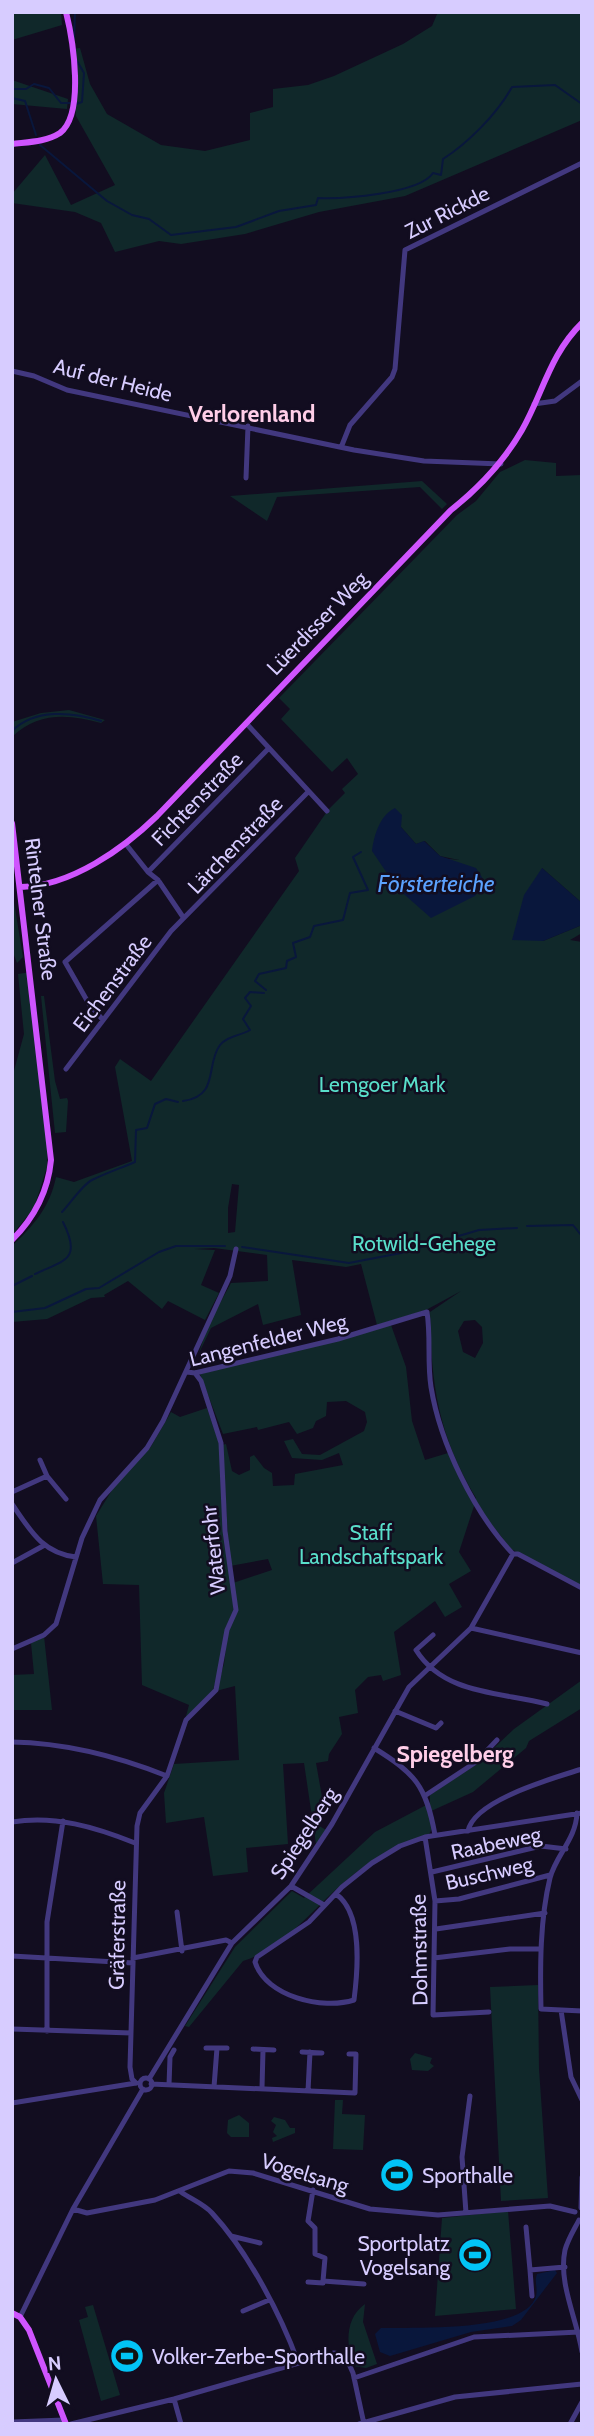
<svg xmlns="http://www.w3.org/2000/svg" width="594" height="2436" font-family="Cabin,sans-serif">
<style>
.green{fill:#10282a;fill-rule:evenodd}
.water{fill:#09173c}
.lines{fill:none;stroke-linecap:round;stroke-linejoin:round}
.stream{stroke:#09173c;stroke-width:2}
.minor{stroke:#42387f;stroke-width:5}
.major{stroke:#cf54fe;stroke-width:6}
.labels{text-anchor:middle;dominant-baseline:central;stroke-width:5;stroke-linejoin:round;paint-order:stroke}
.street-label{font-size:21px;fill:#d7ccff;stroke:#120d20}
.park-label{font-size:21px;fill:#59deca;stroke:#120d20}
.poi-label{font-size:21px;fill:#d7ccff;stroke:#120d20;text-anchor:start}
.neighbourhood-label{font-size:23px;font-weight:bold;fill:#ffcee8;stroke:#120d20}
.water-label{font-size:23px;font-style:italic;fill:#5ba2fe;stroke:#120d20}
</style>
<rect width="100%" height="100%" fill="#120d20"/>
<path class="green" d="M12,12H61L62,25L12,40Z
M438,12H582V120L405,196L319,212L245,234L181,244L159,241L115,252L101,223L75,212L12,203V194L45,155L71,205L115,185L76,116L72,49L80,48L90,84L107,114L161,145L205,151L250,140V113L273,107V89L308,85L334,76L403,44L432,26Z
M12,80L68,99L67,109L12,104Z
M525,460L556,463V476L582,475V903L542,868L543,941L582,925V933L570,940L582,942V1587L511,1549L475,1503L459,1552L471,1571L449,1584L462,1607L445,1617L435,1601L394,1632L401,1675L383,1681L381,1675L368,1677L355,1690L358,1713L339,1717L342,1734L329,1754L328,1761L316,1763L324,1808L316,1824L326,1830L316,1844L304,1763L283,1764L288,1844L246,1848L248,1872L213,1876L204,1817L166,1823L164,1793L174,1764L239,1760L235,1686L216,1691L224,1664L228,1631L238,1609L233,1583L272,1570L268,1559L230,1566L222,1445L226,1444L232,1471L239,1475L250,1470V1457L254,1455L264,1468L272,1473L273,1486L294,1485L295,1474L343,1465L339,1453L322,1460L292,1458L284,1441L293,1439L302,1454L320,1455L364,1431L367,1422L365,1412L346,1401L327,1402L326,1416L316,1421L313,1428L297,1434L289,1422L258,1430L257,1427L223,1434L200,1374L391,1325L406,1367L412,1421L425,1460L448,1453L475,1502L476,1498C438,1435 431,1384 430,1312L461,1291L426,1310L377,1325L361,1264L346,1267L292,1260L301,1315L263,1325L258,1304L211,1328L199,1353L207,1327L231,1283L268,1281L267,1255L214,1248L194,1249L215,1250L201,1285L219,1293L205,1320L168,1301L162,1309L128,1281L104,1295L105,1297L91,1298L47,1319L12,1322V1246C34,1225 50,1207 56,1177L74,1182L132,1161L115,1067L120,1059L151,1081L299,871L295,858L328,810L345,793L342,789L358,774L347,758L332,772L281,719L290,709L279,698L457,515L476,501L500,472ZM399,820L401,827L416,844L425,841L440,856L459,860L372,851ZM232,1184L239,1185L235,1232L228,1233V1208ZM475,1320L482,1327L483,1343L475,1358L463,1352L458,1331L464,1321Z
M422,481L447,504L442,509L420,487L277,497L267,521L230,496Z
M69,710L105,720L101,723C68,714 38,712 12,737V722L41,713Z
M12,890L23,957L17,963L12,950Z
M31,972L47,1139V1167L34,1208L12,1235V1078L24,1034L18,974Z
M41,996H44L55,1081L60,1099L67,1098L68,1101L66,1132L55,1133Z
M207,1408L220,1446L234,1612L213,1691L185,1720L189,1705L142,1685L139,1585L103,1584L96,1516L117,1482L150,1448L171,1412L180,1417Z
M44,1636L52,1710H12V1675L34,1674L31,1643Z
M582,1680V1708L529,1741L526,1748L473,1792L429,1812L432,1829L429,1834C391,1845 357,1869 329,1896C304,1920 277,1951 243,1961L189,2027L185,2026L235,1947L292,1891L304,1898L375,1832L430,1803V1795L477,1764L514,1729Z
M538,1985L539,2069L548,2198L501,2201L490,1987Z
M415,2053L432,2058L430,2063L434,2066L428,2071L412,2070L410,2059Z
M335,2100H343L342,2114L365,2115L363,2150L333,2149Z
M239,2115L249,2123V2137H231L227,2133L228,2120Z
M274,2117L285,2120L290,2128H295V2133L273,2142L272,2138L277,2136L273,2132L276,2125L271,2121Z
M508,2211L516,2309L435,2316L442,2218Z
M365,2304L363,2322L377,2364L366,2368L353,2366C346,2344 345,2318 365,2304Z
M93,2305L120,2395L101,2401L79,2320L88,2317L85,2307Z"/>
<path class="water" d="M395,808L402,815L401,827L416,844L424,841L440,856L476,868L485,882L475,896L431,918L397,888L372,851C374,835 380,815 395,808Z
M542,868L582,903V925L543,941L512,940L524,895Z
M555,2270L557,2273L521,2320L512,2326L471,2332L390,2356L380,2352L375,2334L381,2328C413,2327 526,2333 536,2296C538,2288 534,2282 537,2274Z"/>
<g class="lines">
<path class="stream" d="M74,39L75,12
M12,89H26L34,84L49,88L61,103H70
M12,98L25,101L36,135
M76,104L82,102L84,73L77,61
M40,145L107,201L132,215L149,219L171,235L236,227L279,211L316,205L318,198C342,199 419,194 433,173L441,175L443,159C468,143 497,114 512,87L555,85L582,104
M12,731C35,708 73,712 101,721
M266,990L255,981L259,974L286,968L287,961L296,957L293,943L310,937L314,926L343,920L350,893L368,890L353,857L361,852
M183,1101C220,1096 205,1065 220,1045C227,1036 240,1036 250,1030L243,1019L251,1006L245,998L250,992L264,993
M62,1212C70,1204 82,1185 92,1180C106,1173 121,1168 135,1162L136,1130L147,1128L155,1104L166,1099L178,1102
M527,1226L573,1225L581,1235
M242,1247L349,1263L401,1253L479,1230L517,1228
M35,1274C65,1260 82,1260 63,1222
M12,1286L32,1276
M12,1312L45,1308L86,1289L99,1288L159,1252L176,1246H225"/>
<path class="minor" d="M12,371L34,376L67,390L354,450L424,461L501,464
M534,404L555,401L582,381
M342,445L350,425L392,377L395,369L405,250L582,163
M246,478L248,426
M246,723L327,811
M125,843L148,872L158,880L183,917
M148,872L269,748
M103,1020L89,1004L65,962L158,880
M66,1069L171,931L308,792
M187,1372L195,1373L338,1339L427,1312C431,1337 427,1362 431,1387C440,1443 474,1513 513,1554
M40,1460L47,1476L66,1499
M12,1492L47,1476
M12,1504C30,1530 42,1553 76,1557
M12,1563L43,1546
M471,1628L582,1653
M433,1635L416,1650C444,1695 501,1692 547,1704
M12,1649L44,1635L56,1624L82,1538L100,1500L147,1448L163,1421L230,1276L236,1249
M395,1711L436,1728L441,1723
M12,1742C66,1743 117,1756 167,1776
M374,1748C416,1774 426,1786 435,1835
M426,1795L476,1762L497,1740
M577,1813C576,1839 556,1855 550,1878C540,1919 540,1966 541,2009L582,2011
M12,1822C55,1815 95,1827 135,1843
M468,1831C474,1800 554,1778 582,1769
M425,1837L435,1901L433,2015L489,2012
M432,1872L541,1846L566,1849
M291,1886L324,1905
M336,1894C363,1913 358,1969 354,2000C323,2010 266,1997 255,1962L257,1957L309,1922L342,1887L372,1863L400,1846L425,1837L582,1813
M435,1901L459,1899L550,1875
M177,1912L182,1951
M436,1929L545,1913
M12,1956L133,1963
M133,1958L226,1940L232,1943
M434,1958L510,1949H541
M561,2010L571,2077L582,2100
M12,2029L131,2033
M47,2031V1922L63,1821
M206,2048H227
M253,2049L274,2050
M302,2052L322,2053
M140 2084a6 6 0 1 1 12 0a6 6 0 1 1-12 0Z
M149,2079L232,1943L291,1886L332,1824L409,1687L471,1628L513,1554H518L582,1588
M136,2083L132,2079L130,2067L137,1826L140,1813L167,1776L186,1720L216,1690L227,1630L236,1610L225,1531L221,1443L201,1381L195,1373
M151,2084L355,2093L356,2054H349
M169,2085L170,2057L174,2050
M214,2087L217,2048
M262,2088L263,2050
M308,2091L310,2052
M12,2103L136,2083
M313,2190L308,2221L315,2228V2254L325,2258L323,2281L364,2284
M181,2192C191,2199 204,2204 212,2213C248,2252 280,2313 298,2362
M581,2208L582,2177
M73,2209L87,2213L155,2200L229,2171L253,2173L370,2209L438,2215L550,2206L575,2212
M466,2213L462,2157L470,2096
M579,2220C574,2230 568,2239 565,2250C558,2283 577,2319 582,2352
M526,2227L530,2270L565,2267
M231,2236L260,2243
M530,2270L532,2296
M308,2282L323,2283V2281
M243,2311L269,2300
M20,2317L73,2209L143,2089
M354,2378L474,2337L579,2332
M174,2399L181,2424
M12,2422L64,2420
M71,2424L174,2399L334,2353L345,2355L353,2373L364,2424
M359,2424L455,2397L582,2384
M570,2424L582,2402"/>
<path class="major" d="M12,144C28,142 46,142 60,133C85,114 73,40 66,12
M12,823L51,1160C48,1192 35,1217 12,1240
M21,887C71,886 123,849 157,816L451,510C480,487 503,463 522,430C543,393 550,354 582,323
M12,2313L20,2317L29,2330L66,2424"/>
</g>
<defs>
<g id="stadium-disc" transform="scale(1.75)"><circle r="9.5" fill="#02c4f5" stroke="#120d20"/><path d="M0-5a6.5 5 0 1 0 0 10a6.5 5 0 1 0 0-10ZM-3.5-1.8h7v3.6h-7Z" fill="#111"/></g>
</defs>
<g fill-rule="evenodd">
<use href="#stadium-disc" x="397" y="2175"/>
<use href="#stadium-disc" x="475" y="2255"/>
<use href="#stadium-disc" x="127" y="2356"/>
</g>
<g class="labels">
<g class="street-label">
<text transform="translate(447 212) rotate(-27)">Zur Rickde</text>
<text transform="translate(113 380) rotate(14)">Auf der Heide</text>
<text transform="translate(317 623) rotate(-46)">Lüerdisser Weg</text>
<text transform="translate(197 799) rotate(-46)">Fichtenstraße</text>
<text transform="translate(235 845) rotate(-46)">Lärchenstraße</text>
<text transform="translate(41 909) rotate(83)">Rintelner Straße</text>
<text transform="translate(112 983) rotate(-53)">Eichenstraße</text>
<text transform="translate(268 1340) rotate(-14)">Langenfelder Weg</text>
<text transform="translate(213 1550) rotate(-96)">Waterfohr</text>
<text transform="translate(304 1833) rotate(-57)">Spiegelberg</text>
<text transform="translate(496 1843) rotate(-12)">Raabeweg</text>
<text transform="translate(489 1873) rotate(-13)">Buschweg</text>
<text transform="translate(117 1935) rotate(-89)">Gräferstraße</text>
<text transform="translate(419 1950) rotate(-91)">Dohmstraße</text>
<text transform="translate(305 2173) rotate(17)">Vogelsang</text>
</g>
<g class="park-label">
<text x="382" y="1084">Lemgoer Mark</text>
<text x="424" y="1243">Rotwild-Gehege</text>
<text x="371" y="1532">Staff<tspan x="371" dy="24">Landschaftspark</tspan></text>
</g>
<g class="poi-label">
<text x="422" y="2175">Sporthalle</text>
<text x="450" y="2243" text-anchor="end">Sportplatz<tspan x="450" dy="24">Vogelsang</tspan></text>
<text x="152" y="2356">Volker-Zerbe-Sporthalle</text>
</g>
<g class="neighbourhood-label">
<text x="252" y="414">Verlorenland</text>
<text x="455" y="1754">Spiegelberg</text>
</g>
<g class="water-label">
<text x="436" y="884">Försterteiche</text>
</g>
</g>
<rect width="594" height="2436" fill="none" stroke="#d7ccff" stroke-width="28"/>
<g transform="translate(56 2380) rotate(355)" stroke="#120d20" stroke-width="5" paint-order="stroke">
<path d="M0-5L12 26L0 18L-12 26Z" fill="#d7ccff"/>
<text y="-10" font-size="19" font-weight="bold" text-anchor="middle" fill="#d7ccff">N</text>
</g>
</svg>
